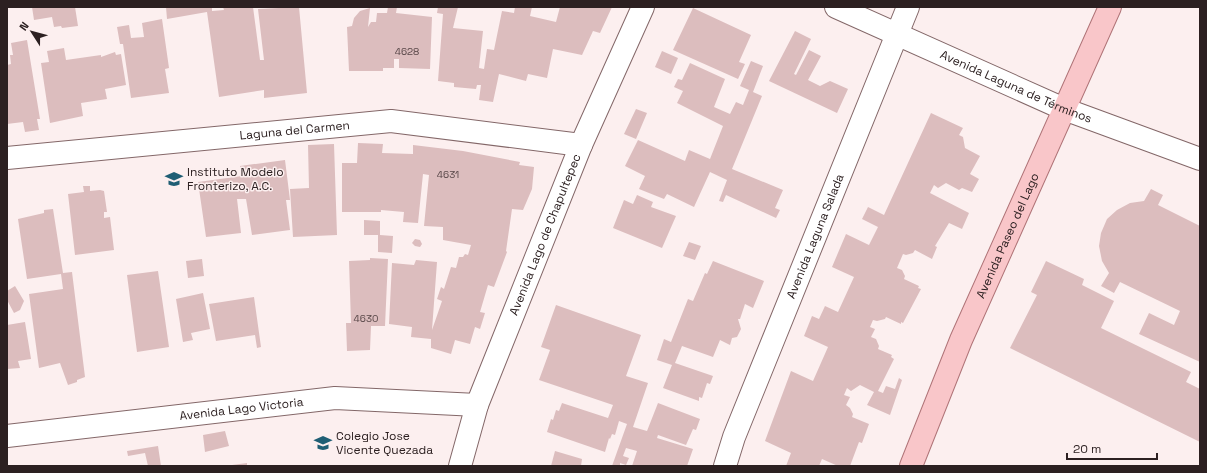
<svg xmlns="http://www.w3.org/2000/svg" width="1207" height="473" font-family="'Space Grotesk',sans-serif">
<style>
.building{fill:#dcbdbe}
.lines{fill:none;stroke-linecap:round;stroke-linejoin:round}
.minor-casing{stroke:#836768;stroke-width:24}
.major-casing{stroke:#af7377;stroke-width:24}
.minor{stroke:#fff;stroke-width:22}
.major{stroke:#f9c6c9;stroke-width:22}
.labels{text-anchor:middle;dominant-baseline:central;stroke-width:3;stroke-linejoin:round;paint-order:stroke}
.number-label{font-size:10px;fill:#584748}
.street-label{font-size:12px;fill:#2c2021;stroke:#fcefef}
.poi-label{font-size:12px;fill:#2c2021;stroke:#fcefef;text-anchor:start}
</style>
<rect width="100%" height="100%" fill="#fcefef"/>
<path class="building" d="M32,7H75L78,26L62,28L61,26L54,27L52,17L34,20Z
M166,7H212V11L224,10L223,7H253L260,60H264L258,9L299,7L307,93L264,98V90L219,97L207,12L167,19Z
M388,7H397L396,13L432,17L430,69L399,68V59H394V68H383V71H349L347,27L352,26L354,18L360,11L370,8L368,27L371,22H376L377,13H387Z
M438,7H458L453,28L483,31L479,68L484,69L487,49L494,50L502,11L514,13L515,7H532L530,16L556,22L560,7H612L600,33L593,31L582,55L553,49L547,78L528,74L526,81L499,74L493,102L479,100L481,85H477L476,89L454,87V83L438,81L443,14L437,13Z
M693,8L751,35L739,62L745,64L738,79L673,50Z
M162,19L169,68L165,69L169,93L131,98L123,44H120L117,27L129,25L131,38L144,37L142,23Z
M795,31L811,39L794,74L796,75L809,50L821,56L808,80L820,86L830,81L848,89L837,113L769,81Z
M27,40L40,119H37L39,130L25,132L23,122L7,124V65L11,64L10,55H13L11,43Z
M64,48L66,60L101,55V57L115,52L116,55L121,54L126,85L105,89L107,99L81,103L83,116L50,123L41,63L49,62L47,51Z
M662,51L678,58L671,74L655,67Z
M751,61L763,66L753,92L762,96L732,169L783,190L775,208L780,210L776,218L726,195L723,202L719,201L727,180L710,172L694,207L667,194L664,199L639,189L645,176L625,166L638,140L685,161L689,150L710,159L723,126L677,103L683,91L674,87L678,79L682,80L690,63L725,79L714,107L730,114L736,102L743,105L749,90L740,86Z
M636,109L647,113L636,139L624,134Z
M931,113L963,128L959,135L963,137L965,148L980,156L970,174L979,179L972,192L962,188L959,190L946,183L938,188L934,185L930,193L969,213L962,229L949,223L935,246L937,247L932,259L915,250L913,253L906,255L903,254L897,268L902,270L905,276L904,279L919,286L918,288L921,289L903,323L901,322V324L886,317L885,319L877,321L873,320L870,327L875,329L871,337L876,339L879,346L878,349L892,355L891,357L894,359L878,391L883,393L886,386L895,389L899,378L902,380L890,415L867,405L874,392L860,385L851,391L847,388L844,395L850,397L846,405L850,408L853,414L852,417L869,424L862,443L859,442L850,466H838L822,459L819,466H786L791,453L765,441L791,371L813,381L828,347L804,336L812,316L819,319L825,306L838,312L854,277L832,267L846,234L869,245L878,227L862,219L868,207L884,215Z
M358,143L383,144L382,153L413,154V145L463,151L520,162L519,165L534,167L532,189L523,210L512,209L506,251L507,252L494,287L488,285L480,312L485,313L480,329L475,327L470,344L455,340L451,354L431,348V339L411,337L412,327L389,324L392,263L414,265L416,260L437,262L432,330L442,301L437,299L441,287L444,289L451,267L456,268L459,257H463L465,254L468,255L471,245L443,240V227L424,226L429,175L423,174L418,223L403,222L404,212L381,210V212H342V163H357Z
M334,144L337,235L293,237L290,189L309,188L308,145Z
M285,160L290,200H286L290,230L252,235L246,199H237L241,233L206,237L198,182L242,176L240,166Z
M83,186H90V191L100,190L104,191L107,212H104V218L110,217L114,250L75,255L68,194L84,192Z
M1151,189L1163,195L1158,205L1200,226V362L1139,334L1149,313L1174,325L1180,311L1120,282L1114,293L1101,286L1109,273L1102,261L1099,246L1101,233L1107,219L1117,210L1130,203L1144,201Z
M637,195L653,202L651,207L676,216L662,248L613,228L624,200L633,204Z
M53,209L63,273L72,272L85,377L77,380V382L68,385L60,363L39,368L29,294L63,289L61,274L27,279L18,219L44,213V210Z
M364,220L380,221V235L393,236L392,253L378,252V235H364Z
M415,239L420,240L422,244L420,247L415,246L412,243Z
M689,242L701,246L695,260L683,256Z
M370,258L388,259L385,326H371L370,350L347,351L346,323H351L349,261L370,260Z
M202,259L204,276L188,278L186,261Z
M713,261L764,281L753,308L745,304L740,319H738L741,329L737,337L732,338L730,345L720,340L713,357L682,346L675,363L713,376L710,384L707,383L702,398L699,397V401L663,388L672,365L657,360L664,339L671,342L688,299L693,301L705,273L707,274Z
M1046,261L1084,279L1082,285L1114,301L1101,328L1191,372L1186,382L1200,389V442L1010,348L1037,295L1031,292Z
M158,271L169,347L137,352L127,275Z
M15,286L24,301L20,310L14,313L7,300V291Z
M203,293L210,329L191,333L193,340L183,342L176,299Z
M254,297L261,347L257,348L255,335L216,341L209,304Z
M556,305L641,335L626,376L648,383L633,427L647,431L658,403L700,419L696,430L693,429L686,445L658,435L657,438L693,449L687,466H632L637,451L626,448L623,456L629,458L626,465L620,463V466H612L627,424L619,421L615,435L612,434L610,439L609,438L605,452L547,432L551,419L553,420L556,410L559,411L562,403L608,418L613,405L539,380L550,350L541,347Z
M25,322L31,359L18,361L20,368L7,369V325Z
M225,431L229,446L205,452L203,435Z
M158,446L161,466H148L145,453L128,456L127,451Z
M555,451L582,459L581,466H551Z
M247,463V466H232V465Z"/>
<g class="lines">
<g class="minor-casing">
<g id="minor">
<path id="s1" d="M836,7L1064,109L1200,159"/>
<path id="s2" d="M7,158L391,121L581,145"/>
<path id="s3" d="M7,436L335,398L477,405"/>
<path id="s4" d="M460,466L477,405L581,145L643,7"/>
<path id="s5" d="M725,466L734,437L908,7"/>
</g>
</g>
<g class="major-casing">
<g id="major">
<path id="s6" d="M911,466L961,340L1110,7"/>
</g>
</g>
<use href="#minor" class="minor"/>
<use href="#major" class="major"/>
</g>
<defs>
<g id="school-bare" transform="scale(1.38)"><path d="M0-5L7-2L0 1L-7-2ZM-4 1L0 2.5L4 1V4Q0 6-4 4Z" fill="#1f5e74" stroke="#fcefef" stroke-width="2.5" paint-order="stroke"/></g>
</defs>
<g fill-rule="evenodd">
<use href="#school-bare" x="174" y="179"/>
<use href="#school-bare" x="323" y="443"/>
</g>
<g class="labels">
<g class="number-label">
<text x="407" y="51">4628</text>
<text x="448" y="174">4631</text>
<text x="366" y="318">4630</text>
</g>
<g class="street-label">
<text stroke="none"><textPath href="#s1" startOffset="197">Avenida Laguna de Términos</textPath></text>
<text stroke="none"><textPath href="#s2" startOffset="289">Laguna del Carmen</textPath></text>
<text stroke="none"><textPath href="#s4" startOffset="247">Avenida Lago de Chapultepec</textPath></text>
<text stroke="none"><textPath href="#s6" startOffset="250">Avenida Paseo del Lago</textPath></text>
<text stroke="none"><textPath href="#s5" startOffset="247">Avenida Laguna Salada</textPath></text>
<text stroke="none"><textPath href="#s3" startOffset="236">Avenida Lago Victoria</textPath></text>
</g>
<g class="poi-label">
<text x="187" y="172">Instituto Modelo<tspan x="187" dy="14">Fronterizo, A.C.</tspan></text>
<text x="336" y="436">Colegio Jose<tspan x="336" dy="14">Vicente Quezada</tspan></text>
</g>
</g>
<rect width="1207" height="473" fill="none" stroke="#2c2021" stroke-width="16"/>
<g transform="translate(32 32) rotate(306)" stroke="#fcefef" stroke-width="3" paint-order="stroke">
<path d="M0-3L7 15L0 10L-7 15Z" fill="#2c2021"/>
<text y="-6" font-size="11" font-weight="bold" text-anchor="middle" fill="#2c2021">N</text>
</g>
<path d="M1067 453v6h90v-6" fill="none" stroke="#2c2021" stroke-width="2"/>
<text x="1073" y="453" font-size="12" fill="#2c2021" stroke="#fcefef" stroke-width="3" paint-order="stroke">20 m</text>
</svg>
